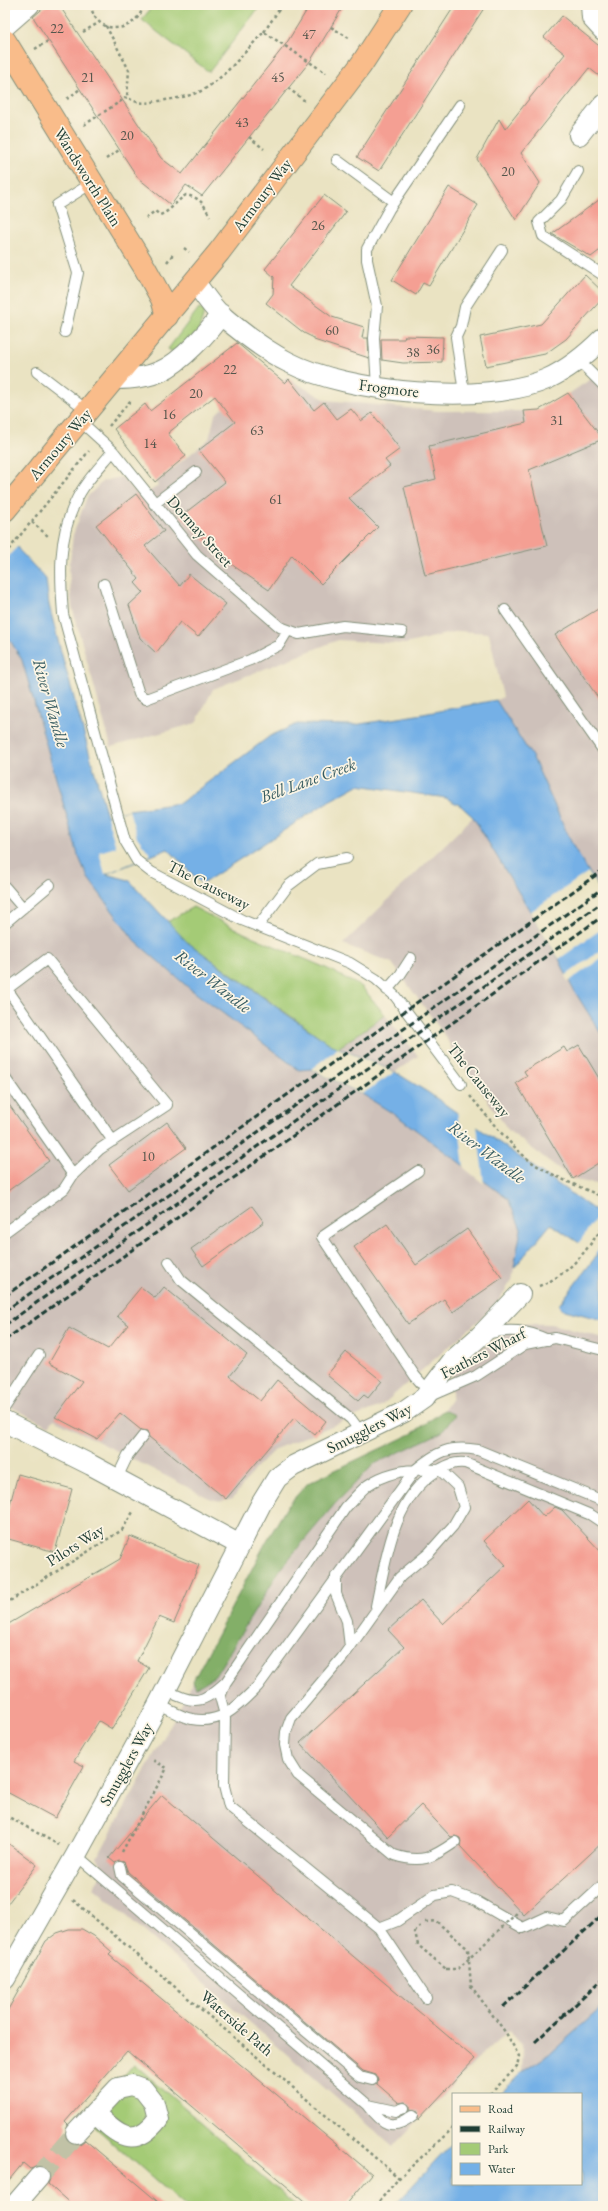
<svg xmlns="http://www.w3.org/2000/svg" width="608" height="2211" font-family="'EB Garamond',serif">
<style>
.industrial{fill:#cec1ba}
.green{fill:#a4cb76;stroke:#628455}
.forest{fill:#83af67;stroke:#51764e}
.water{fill:#74b0e6;stroke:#4a768d}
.pier{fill:#eae3c2}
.building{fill:#f49f93}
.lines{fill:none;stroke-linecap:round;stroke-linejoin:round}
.street-tunnel{stroke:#c1c2a6;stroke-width:20;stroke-dasharray:20 10;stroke-linecap:butt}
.lane-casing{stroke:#84907b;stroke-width:12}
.street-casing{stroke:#84907b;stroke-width:22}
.primary-casing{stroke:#84907b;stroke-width:24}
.highway-casing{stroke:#84907b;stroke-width:24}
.path{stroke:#84907b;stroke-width:2.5;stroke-dasharray:3 3;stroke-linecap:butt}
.lane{stroke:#fff;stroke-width:10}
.street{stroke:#fff;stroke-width:20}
.primary{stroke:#f9bc8a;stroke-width:22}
.highway{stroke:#f9bc8a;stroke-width:22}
.rail{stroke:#1f3d34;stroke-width:3;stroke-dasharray:6 3;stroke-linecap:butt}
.path-bridge{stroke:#84907b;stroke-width:2.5;stroke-dasharray:3 3;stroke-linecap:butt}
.labels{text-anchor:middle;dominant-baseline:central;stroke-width:3.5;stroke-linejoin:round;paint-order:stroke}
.number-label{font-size:14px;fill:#54564c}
.street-label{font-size:16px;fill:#1f3d34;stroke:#fcf5e5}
.water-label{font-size:17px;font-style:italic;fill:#345a60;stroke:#fcf5e5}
</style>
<rect width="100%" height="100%" fill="#fcf5e5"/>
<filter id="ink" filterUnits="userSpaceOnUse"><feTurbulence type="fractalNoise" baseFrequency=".025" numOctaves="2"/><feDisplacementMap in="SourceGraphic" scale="8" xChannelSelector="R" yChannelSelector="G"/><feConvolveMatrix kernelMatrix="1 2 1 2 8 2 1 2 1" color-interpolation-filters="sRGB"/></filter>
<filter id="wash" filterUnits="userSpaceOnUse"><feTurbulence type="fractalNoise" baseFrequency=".012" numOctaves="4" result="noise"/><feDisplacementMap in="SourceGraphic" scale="16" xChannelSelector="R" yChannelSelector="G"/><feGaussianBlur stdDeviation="0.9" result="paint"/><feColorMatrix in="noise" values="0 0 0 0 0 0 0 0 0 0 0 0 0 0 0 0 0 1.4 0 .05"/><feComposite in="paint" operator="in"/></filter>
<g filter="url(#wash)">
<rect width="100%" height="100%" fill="#eae3c2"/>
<path class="industrial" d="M603,371V895L573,846L533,758L496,700L503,697L489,633L458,631L405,644L338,640L213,689L196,723L111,747L72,607L69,571L73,535L87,497L103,481L121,477L141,497L158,486L156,482L209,439L215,415L223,407L234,420L287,378L326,400L437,411H524L539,410L558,401Z
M5,632L22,660L78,855L88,878L135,941L189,988L299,1070L311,1069L362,1094L400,1118L508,1199L521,1229L512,1280L495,1306L381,1406L275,1449L255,1469L233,1498L220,1501L209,1498L54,1419L49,1426L5,1404Z
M473,817L559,959L572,987L603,1037V1185L574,1180L509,1131L452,1050L446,1037L392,963L343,944Z
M385,1015L418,1056L395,1072L338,1048Z
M501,1323L551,1324L603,1338V2061L550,2054L522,2072L523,2048L510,2030L481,2056L393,2146L93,1887L105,1869L97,1858L177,1713L266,1542L288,1505L308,1483L413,1433L444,1410L452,1398V1374L472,1353L499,1339Z"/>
<path class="green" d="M153,5H261L209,72L142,20Z
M199,308L205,311L198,332L173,352L168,349Z
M193,907L244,933L326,968L362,987L385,1015L338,1048L330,1044L187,942L167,922Z
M134,2064L296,2206H185L86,2119Z"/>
<path class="forest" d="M444,1410L455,1415L442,1432L374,1464L334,1505L281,1568L215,1676L196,1688L193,1681L266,1542L288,1505L308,1483L413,1433Z"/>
<path class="water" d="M5,525L19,550L46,579L49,605L60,648L107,816L129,810L180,803L270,736L297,724L354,725L423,714L496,700L533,758L573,846L603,895V1037L572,987L559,959L473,817L461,806L446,798L358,785L329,801L202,884L168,849L106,874L129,880L187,942L286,1014L330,1044L395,1072L429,1093L603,1216V1320L561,1309L559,1305L597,1255L551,1224L514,1268L521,1229L508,1199L400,1118L362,1094L311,1069L299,1070L189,988L135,941L88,878L78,855L22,660L5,632Z
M603,2006V2206H393L453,2143V2184H581V2094H500L522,2072L550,2054Z"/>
<path class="pier" d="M5,523L19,545L5,560Z
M129,810L137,837L151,855L105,874L99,852L116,847L107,817Z
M588,872L603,895V928L559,959L530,912Z
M603,949V957L568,982L565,976Z
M338,1048L395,1072L362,1094L311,1069Z
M457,1110L477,1125L484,1184L464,1168Z
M600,1212L603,1214V1243L594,1255L578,1244Z"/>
<g id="blocks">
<path class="building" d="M47,5H59L161,158L182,174L286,44L310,5H344L311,60L202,196L186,185L171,205L138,178L33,17Z
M455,5H486L379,171L357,157Z
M562,16L603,49V79L589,68L521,153L540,183L516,220L477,159L499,119L505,129L565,54L544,37Z
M449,187L478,205L429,286L423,283L416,295L392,280Z
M324,195L346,212L289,286L332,317L364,327L362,338H368L369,358L314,340V338L304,333L266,303L273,294L274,277L265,269Z
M603,197V248L591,257L552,234Z
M585,275L603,292V298L566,339L545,354L486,366L480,337L541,324Z
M405,336L443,337L442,362L403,363L382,360L381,339H404Z
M237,343L285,383L289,379L314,410L324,402L337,419L351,409L361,421L372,413L400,449L385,460L390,466L349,498L378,527L321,584L292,555L269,590L235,567L208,544L181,516L225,482L199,450L235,422L215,396L168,433L186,456L155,482L114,429L145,404L150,411Z
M568,393L603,439L529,470L547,546L425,575L404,487L436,479L429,446L526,423L524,411L539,410Z
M136,494L164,531L145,546L180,586L189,574L226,604L198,637L180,622L156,653L140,638L129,605L143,592L135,583L139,579L96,525Z
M603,606V705L555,635Z
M579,1045L603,1085V1160L573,1179L516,1083L527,1076L524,1071L564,1047L567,1052Z
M5,1099L49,1161L5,1193Z
M167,1122L186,1148L128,1190L109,1165Z
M252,1206L264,1222L203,1266L191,1249Z
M387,1224L416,1265L467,1229L502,1278L453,1312L444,1299L408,1324L354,1247Z
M141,1287L155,1298L164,1287L247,1355L230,1376L260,1401L277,1380L326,1421L315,1435L294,1418L226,1499L149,1437L147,1431L141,1430L120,1413L97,1439L55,1417L82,1381L49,1363L69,1328L108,1349L128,1325L117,1316Z
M346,1352L382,1381L368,1398L364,1395L358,1401L327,1375Z
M18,1474L72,1489L55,1552L5,1538V1523Z
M528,1499L544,1517L555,1507L562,1510L603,1554V1842L524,1915L460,1846L461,1842L460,1838L455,1836L451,1837L421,1805L388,1837L300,1743L404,1647L388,1630L421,1600L443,1624L506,1565L484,1541Z
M130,1536L199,1565L174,1623L159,1617L137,1661L149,1668L112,1729L99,1721L74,1761L84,1766L55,1818L5,1791V1626L120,1559Z
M162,1795L475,2059L418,2120V2111L410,2109V2105L405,2102L399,2103L377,2084L378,2079L376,2075L363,2071L128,1872L124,1862L119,1861L115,1863L109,1858Z
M5,1841L37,1865L5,1907Z
M69,1929H82L94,1936L112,1952L109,1955L372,2174L345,2206H310L127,2051L65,2122L68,2125L65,2136L68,2141L74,2144H80L85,2140L163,2206H73L48,2184L50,2179V2173L41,2166L30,2169L23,2163L5,2185V2015L46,1941L57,1933Z"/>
</g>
</g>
<g filter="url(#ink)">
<use href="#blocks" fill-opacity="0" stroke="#84907b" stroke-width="1"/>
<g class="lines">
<path class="street-tunnel" d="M39,2177L76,2133"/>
<g class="lane-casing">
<path id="lane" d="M337,160L394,202
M578,171L561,200L539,222L543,236L603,275
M65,332L78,273L57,205L92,183
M579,361L603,385
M37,372L88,411
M377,388L374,338L377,306L367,260V249L389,209L460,105
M464,393L456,337L461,326L465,307L502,250
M80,421L113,451L197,555L280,627L299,634L343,626L402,632
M113,451C100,467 83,484 75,503C58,539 60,575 63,614L125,841L137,861L151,872L242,920L350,963L376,979L395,996L461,1084
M154,504L196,472
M104,584L139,694L146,699L250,660L279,645L288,630
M505,610L603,750
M5,887L23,908
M5,923L50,885
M258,926L288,886L317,864L347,858
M387,990L400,975L411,958
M5,1078L73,1175
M418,1171L322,1237L415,1376L429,1392
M5,1232L64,1189L73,1175L100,1149L167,1105L47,959L7,989L113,1141
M169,1262L181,1280L351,1419L362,1434
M486,1334C510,1328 526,1330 548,1340
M430,1396L476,1376L525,1344L555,1338L603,1350
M5,1407L39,1355
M117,1478L128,1455L143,1436
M336,1576V1594L347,1621L350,1647
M376,1606C386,1559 393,1498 437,1471C448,1465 453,1462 465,1463L591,1515L603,1523
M225,1684L220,1697L225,1715L224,1786L229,1806L379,1928L397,1921L435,1895L452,1892L476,1901L523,1928L547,1917L564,1921L603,1885
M165,1690C195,1704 201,1705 226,1682L346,1507C353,1500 360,1491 368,1485C389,1470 415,1468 440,1470L458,1487L464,1507L453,1526L429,1553L400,1577L342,1658L291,1718L286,1732L285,1745L288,1759L298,1775L394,1855C422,1864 432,1858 455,1842
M158,1705C169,1709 181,1717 192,1719C222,1725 239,1705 258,1686L415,1470C437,1452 449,1445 478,1450L603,1501
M76,1855L368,2105
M120,1867L122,1876L360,2077L372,2080
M379,1928L426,1998
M404,2108L396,2111L368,2105C382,2124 392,2132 413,2115"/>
</g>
<g class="street-casing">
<path id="street" d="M591,5L592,18L603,30
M5,26L29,5
M579,135L603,105
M195,282C203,293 211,306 221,315C241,332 264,350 288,362C347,393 486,406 547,379C569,369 586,355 603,338
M115,379C131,379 146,378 161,371C181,362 208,333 221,314
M5,1422L91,1465L240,1545
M5,1979L76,1855L158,1705L261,1504L277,1478L293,1466L404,1412L424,1398L453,1360L480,1336L520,1294
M76,2133L118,2088L132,2085L143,2089L154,2103L158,2119C134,2150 118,2135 95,2113
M14,2206L39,2177"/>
</g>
<g class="primary-casing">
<path id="primary" d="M5,41L145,268L162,299L167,316"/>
</g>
<g class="highway-casing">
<path id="highway" d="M5,510L219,252L361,65L400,5"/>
</g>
<path class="path" d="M91,5C94,35 135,36 144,5
M106,26L129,70L127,97
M331,27L349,38
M83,32L100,22
M264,32L282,5
M35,49L48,41
M288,88L305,101
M67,99L80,89
M84,125L127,97C138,105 146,103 159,101C173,99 188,97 201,91C225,78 245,51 264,32L326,73
M249,137L264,149
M106,159L119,150
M146,218L155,211L160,215C171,211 176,201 186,195C201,198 204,204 210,217
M184,248L189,252
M167,262L174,253
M109,426L131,400
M32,522L49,537
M5,554L89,451
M470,1096C488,1117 513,1150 536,1165C557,1178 580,1187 603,1197
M539,1286C570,1274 584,1253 603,1227
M5,1604L122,1530L133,1512
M5,1815L59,1845
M122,1852L167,1768L151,1759
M73,1900L399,2178
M425,1922L436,1921L468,1949L471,1986L506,2033L519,2056L517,2067L490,2094
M420,1926L415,1932L418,1945L446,1969
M375,2206L399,2178L453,2128"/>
<use href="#lane" class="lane"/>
<use href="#street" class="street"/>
<use href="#primary" class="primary"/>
<use href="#highway" class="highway"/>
<path class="rail" d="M5,1296L603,870
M5,1311L603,888
M5,1325L603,902
M5,1340L603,916
M503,2007L603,1914
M535,2042L603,1979"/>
<path class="path-bridge" d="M446,1969H458L519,1911"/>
</g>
</g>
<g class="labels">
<g class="number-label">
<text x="57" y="28">22</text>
<text x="309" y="34">47</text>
<text x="88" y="77">21</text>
<text x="278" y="77">45</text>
<text x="242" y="122">43</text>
<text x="127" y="135">20</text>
<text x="508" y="171">20</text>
<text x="318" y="225">26</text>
<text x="332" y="330">60</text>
<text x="433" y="349">36</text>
<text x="413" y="352">38</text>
<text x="230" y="369">22</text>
<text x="196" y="393">20</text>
<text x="169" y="414">16</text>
<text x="557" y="420">31</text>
<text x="257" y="430">63</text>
<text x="150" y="443">14</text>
<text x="276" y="499">61</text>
<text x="148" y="1156">10</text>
</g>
<g class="street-label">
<text transform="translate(88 177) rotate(58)">Wandsworth Plain</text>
<text transform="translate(262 195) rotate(-53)">Armoury Way</text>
<text transform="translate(389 388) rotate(7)">Frogmore</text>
<text transform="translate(60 444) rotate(-50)">Armoury Way</text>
<text transform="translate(200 531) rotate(48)">Dormay Street</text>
<text transform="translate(209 885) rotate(27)">The Causeway</text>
<text transform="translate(479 1080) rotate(51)">The Causeway</text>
<text transform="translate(483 1353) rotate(-27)">Feathers Wharf</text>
<text transform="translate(369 1428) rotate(-27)">Smugglers Way</text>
<text transform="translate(75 1545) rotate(-32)">Pilots Way</text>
<text transform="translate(126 1764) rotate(-61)">Smugglers Way</text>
<text transform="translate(237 2023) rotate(41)">Waterside Path</text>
</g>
<g class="water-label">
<text transform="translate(51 703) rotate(74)">River Wandle</text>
<text transform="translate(308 780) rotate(-20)">Bell Lane Creek</text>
<text transform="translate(213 981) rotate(38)">River Wandle</text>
<text transform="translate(487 1152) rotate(37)">River Wandle</text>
</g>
</g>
<rect width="608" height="2211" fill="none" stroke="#fcf5e5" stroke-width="20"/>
<rect x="452" y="2093" width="130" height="92" fill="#fcf5e5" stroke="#a4ab9e"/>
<rect x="460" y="2106" width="20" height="6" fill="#f9bc8a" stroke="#a4ab9e"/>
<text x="488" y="2113" font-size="12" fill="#1f3d34">Road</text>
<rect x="460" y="2126" width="20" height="6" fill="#1f3d34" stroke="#a4ab9e"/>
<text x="488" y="2133" font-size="12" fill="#1f3d34">Railway</text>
<rect x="460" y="2143" width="20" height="12" fill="#a4cb76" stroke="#a4ab9e"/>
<text x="488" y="2153" font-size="12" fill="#1f3d34">Park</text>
<rect x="460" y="2163" width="20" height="12" fill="#74b0e6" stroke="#a4ab9e"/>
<text x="488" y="2173" font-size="12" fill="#1f3d34">Water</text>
</svg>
